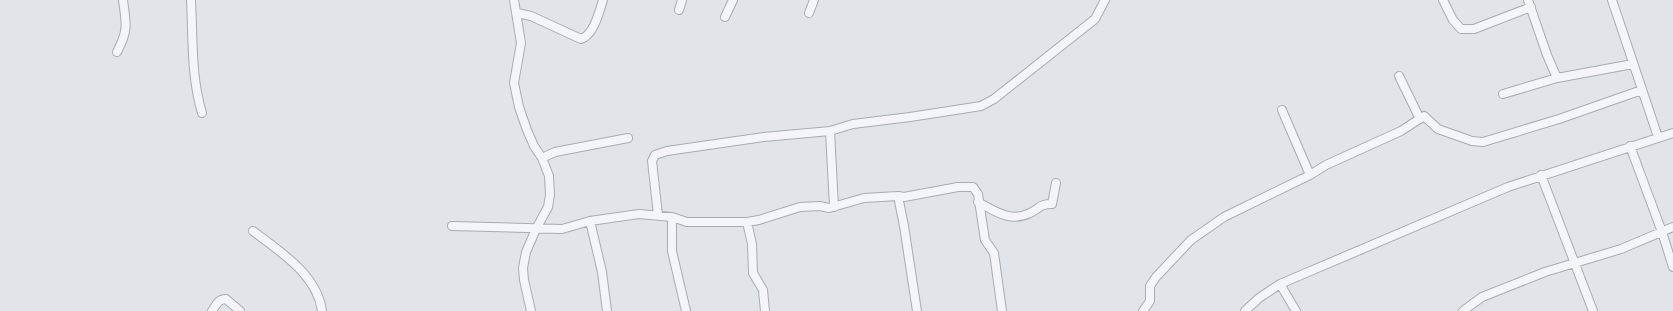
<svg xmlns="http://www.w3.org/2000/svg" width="1673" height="311" font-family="Jost,sans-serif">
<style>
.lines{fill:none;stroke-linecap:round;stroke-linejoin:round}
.minor-casing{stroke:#a6acb4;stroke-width:10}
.minor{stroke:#f4f5f8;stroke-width:8}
</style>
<rect width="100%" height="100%" fill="#e1e5ea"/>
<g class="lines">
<g class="minor-casing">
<path id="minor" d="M191,0C193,38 191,77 202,113
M514,0L521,43L514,83L519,107L527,130L534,146L542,158L549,176L550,195L548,207L536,229L526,252L523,268L524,280L531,311
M1443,0L1453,20L1461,29H1474L1531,7
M1528,0L1547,55L1557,78
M1612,0L1658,137
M679,10L682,0
M517,13L531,16L581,39C594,35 599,12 603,0
M809,13L814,0
M725,17L733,0
M117,52C129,29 126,24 123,0
M1399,76L1420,119
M1503,94L1557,78L1633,64
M1282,110L1310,175
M830,131L834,207
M1630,146L1662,232L1673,267
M542,158L555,152L628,138
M1541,175L1593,311
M898,196L904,226L917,311
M978,202C995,211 1010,223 1030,213C1041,208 1039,204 1052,204L1056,183
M658,215L652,161L655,155L667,151L764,137L830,131L853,124L910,117L981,106L994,99L1095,19L1105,0
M672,217V251L686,311
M590,221L602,272L607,311
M747,222L752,244L753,273L763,290L765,311
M452,226L562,229L590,221L639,214L672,217L687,222H747L759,220L800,207L820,206L829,208L864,198L898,196L904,197L958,187H973L978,194L985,240L994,253L1002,311
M253,231C280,252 317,274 322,311
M1280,284L1296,311
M212,311C216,305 218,299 226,299L240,311
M1143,311L1150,301V286L1156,277L1191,240L1224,217L1310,175L1326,165L1401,131L1424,116L1438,129L1472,141L1483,142L1559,119L1642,90
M1245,311L1259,298L1280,284L1508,187L1673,133
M1463,311L1482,297L1545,272L1621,249L1673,227"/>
</g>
<use href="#minor" class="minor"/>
</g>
</svg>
